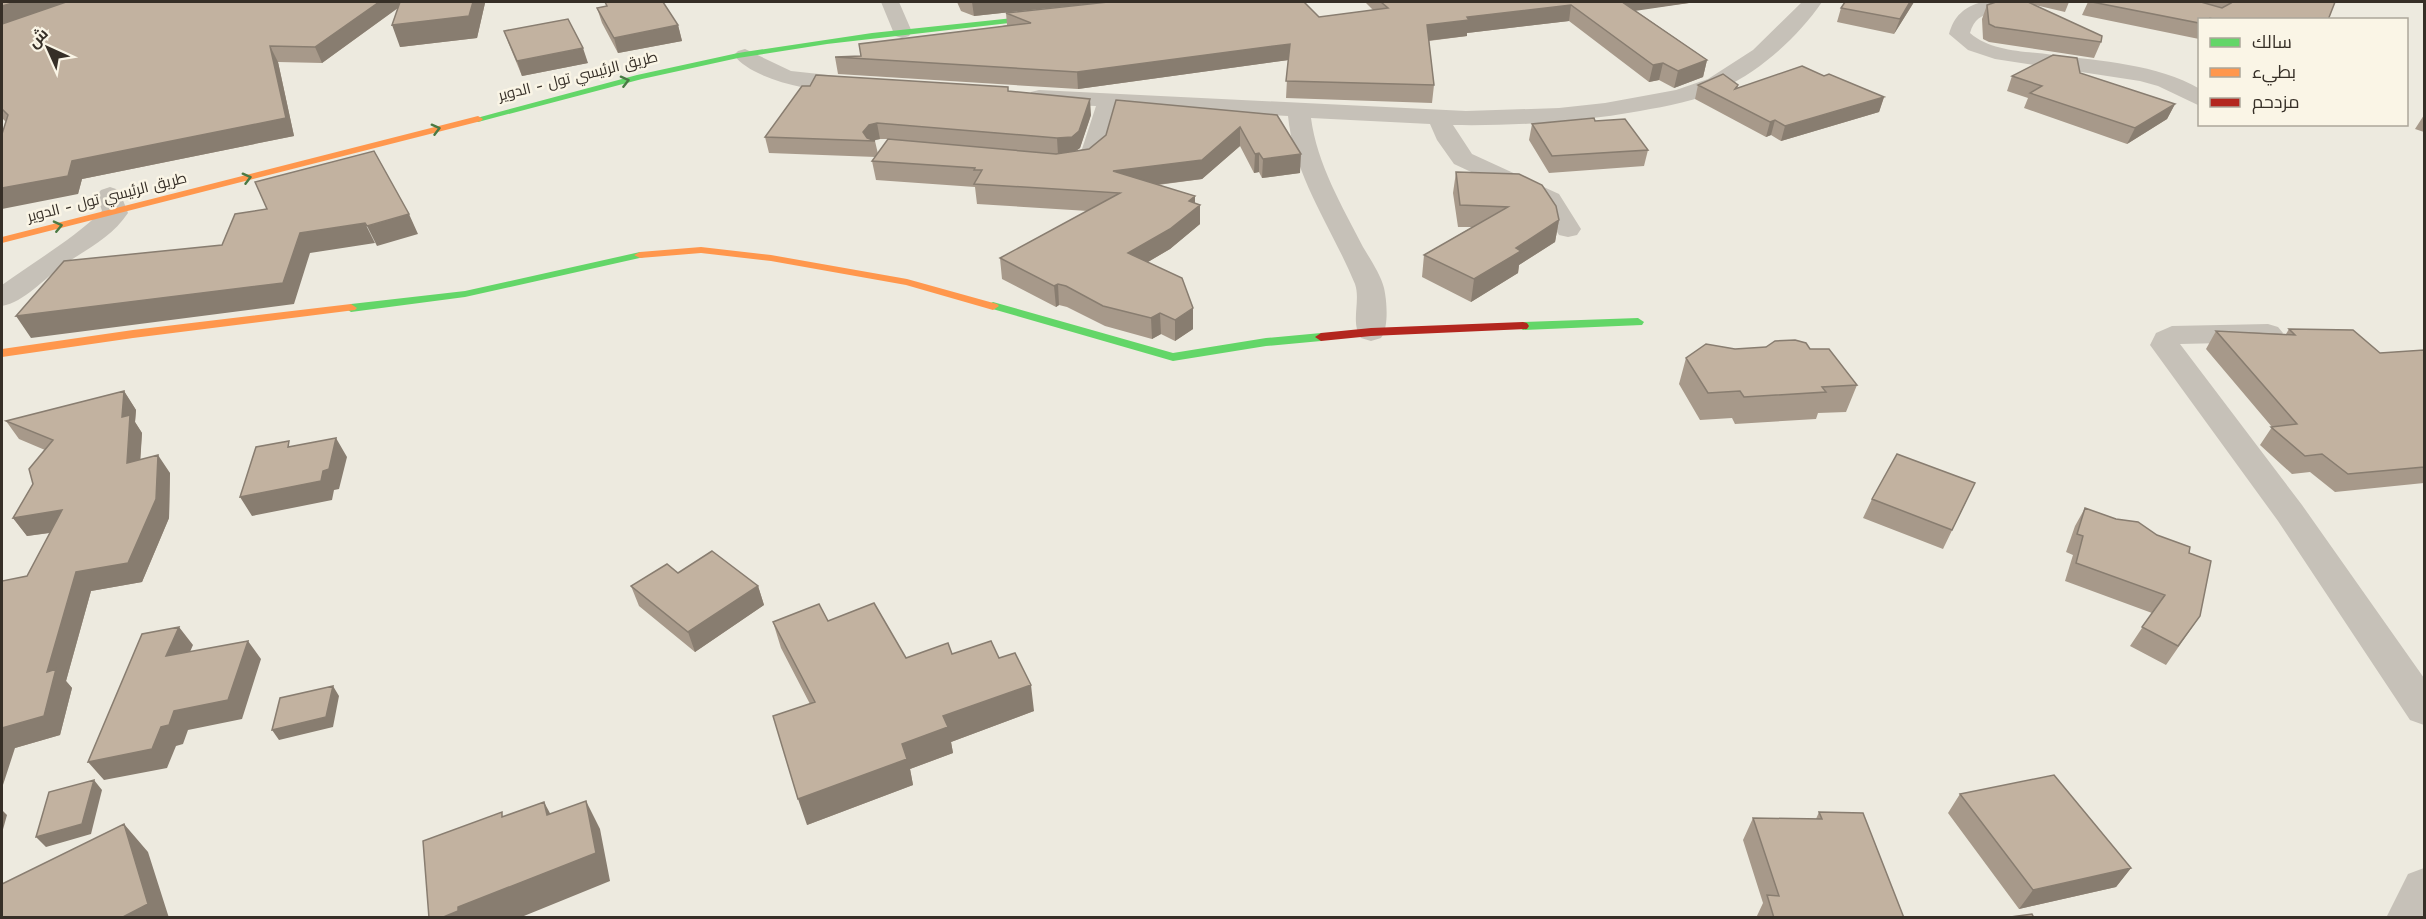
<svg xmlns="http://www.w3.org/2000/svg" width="2426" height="919" font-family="'Work Sans',Cairo,sans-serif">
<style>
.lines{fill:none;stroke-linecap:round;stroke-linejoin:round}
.street{fill:#c6c1b8;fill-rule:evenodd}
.fast{fill:#63d668;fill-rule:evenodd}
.slow{fill:#ff974d;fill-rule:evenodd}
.jam{fill:#b3261e;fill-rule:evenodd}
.wall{fill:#a7998a;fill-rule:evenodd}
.shaded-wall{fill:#887d70}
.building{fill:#c2b2a0;stroke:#887d70;stroke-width:1.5}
.oneway{stroke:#4a7a44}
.labels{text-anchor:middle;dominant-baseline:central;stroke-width:5;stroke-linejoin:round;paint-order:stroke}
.far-street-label{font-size:15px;fill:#362f27;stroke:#faf5e6}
</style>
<rect width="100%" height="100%" fill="#edeadf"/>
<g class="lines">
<path class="street" d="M881,2H899L912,32L909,36L902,38L895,36Z
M1802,2H1822C1798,37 1761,70 1723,88C1697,101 1667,106 1640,111C1578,122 1516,126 1453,125L1472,154L1559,194L1581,229L1577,235L1568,237L1559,235L1540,204L1454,164L1437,140L1430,124L1311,118C1317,164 1342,206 1363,247C1370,259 1381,275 1384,288C1387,301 1389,328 1381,338L1371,341L1361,338C1350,323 1361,301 1355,284C1332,228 1294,177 1288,116L1118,107C1110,135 1110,164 1076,169C1067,170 1061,171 1052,169L1049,164L1052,159L1074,155L1082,149L1096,106L1039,104L1031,102L1028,97L1031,92L1039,90L1466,111L1559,108L1605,103L1676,90L1708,79L1753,50Z
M1982,2H2014C2003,18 1978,5 1970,33C1992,52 2025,51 2053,55C2101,61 2157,64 2200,89V106L2158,86L2140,81L1995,59L1968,50L1949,34C1954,16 1964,7 1982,2Z
M745,49L791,71L856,78L864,80L867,85L864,90C833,97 754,83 734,55L738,51Z
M110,187L119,190L128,213C112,237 86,250 63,265C44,279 24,302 2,306V285C35,261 72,240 102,211L97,195L101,190Z
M2268,324L2278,327L2283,333L2278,339L2268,342L2180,344L2302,505L2424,678V725L2410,720L2278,521L2150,345L2156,333L2172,326Z
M2424,868V918H2386L2408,874Z"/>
<path class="fast" d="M1051,14H1054V18L827,44L738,58L642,79L478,122L473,119L637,75L738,53L872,33Z
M640,252L646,255L644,257L465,297L351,312L345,308L351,304L465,291Z
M993,302L1173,353L1266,338L1321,333L1327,337L1321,341L1266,346L1173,361L989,308L987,306L989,304Z
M1638,318L1644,322L1642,325L1523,330L1517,326L1523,322Z"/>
<path class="slow" d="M478,116L483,119L481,121L2,243V237Z
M701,247L771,255L907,279L997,304L999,306L993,310L906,285L771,261L701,253L640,258L634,255L640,252Z
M351,304L357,308L355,310L133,338L2,357V349L133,330Z"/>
<path class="jam" d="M1523,322L1527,323L1529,326L1527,329L1371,336L1321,341L1315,337L1321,333L1371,328Z"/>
</g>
<path class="wall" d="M2,2L485,3L477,38L400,47L398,8L322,63L278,62L294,136L82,179L78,194L2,118Z
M957,2H1107L974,16L961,11Z
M1365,2H1696L1635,10L1707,60L1703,77L1674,88L1659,80L1649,82L1569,21L1467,33V36L1429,41L1434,85L1432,103L1286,98L1288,60L1078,89L838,74L835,57L861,56L1007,25L1006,13L1319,17L1373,10Z
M1845,2H1914L1894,34L1837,22L1841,8Z
M1996,2H2069L2065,12L2035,5L2101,42L2094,58L1989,42L1983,39L1982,19L1987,5Z
M2088,2H2335L2328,20H2199V39L2082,15Z
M607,6L678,25L682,41L618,53L602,23L597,8Z
M504,31L588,63L522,76L510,47Z
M2080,73L2175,104L2167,119L2127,144L2024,108L2028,98L2007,91L2012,76Z
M1824,76L1884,97L1879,112L1781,141L1771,135L1766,137L1695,99L1698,85H1738L1737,89Z
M1008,91L1091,115L1080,148L1075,151L1277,115L1300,173L1262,178L1259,172L1254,173L1240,146L1202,179L1158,185L1195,196V203L1200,205V224L1170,249L1148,262L1193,329L1175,341L1161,334L1152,339L1105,326L1067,307L1059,305L1056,307L1002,279L1000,258L1088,211L977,204L975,187L876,180L872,161L876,157L769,153L765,137ZM880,139H888L878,154L875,141L874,140Z
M2424,115V132L2415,129Z
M1595,121L1648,150L1644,166L1549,173L1529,140L1532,124Z
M1456,172L1559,220L1555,242L1519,265L1518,273L1471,302L1422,277L1424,255L1472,227H1458L1453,193Z
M2289,329L2380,353L2424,350V483L2335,492L2310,472L2292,474L2260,445L2272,427L2206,349L2216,331L2286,334Z
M1735,349H1810L1857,385L1846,412L1818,413L1816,419L1735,424L1732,418L1700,420L1679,384L1686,358Z
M124,391L136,410L135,422L142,433L140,459L170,473L169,518L142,582L91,591L66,681L72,688L60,735L15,748L27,576L50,533L27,536L13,518L33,484L45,450L19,439L6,421Z
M1975,483L1943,549L1863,518L1872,499Z
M2085,508L2157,535L2189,553L2200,616L2166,665L2130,646L2152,613L2065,581L2073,555L2066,552L2075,526Z
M678,573L758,586L764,605L695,652L639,606L631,586Z
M828,621L906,658L952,654L999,658L1034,711L951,742L953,753L910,769L913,785L807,825L810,704L781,648L773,622Z
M1960,794L2131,868L2116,887L2019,909L1948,813Z
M1819,812L1904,918H1756L1763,903L1743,840L1753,818L1816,819Z"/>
<path class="shaded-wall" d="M16,2H69L2,25V6Z
M379,2H406L322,63L315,47Z
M473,2H484L485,3L477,38L400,47L392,25Z
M972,2H1107L974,16Z
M1616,2H1696L1614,14Z
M1910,2H1914L1894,34L1900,19Z
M1571,5L1569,21L1467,33V36L1425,41L1427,25L1467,17Z
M678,25L682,41L618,53L614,38Z
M1290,44L1289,60L1078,89L1077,72Z
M270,46L278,62L294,136L82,179L78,194L2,209V188L72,161Z
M583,48L588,63L522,76L517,61Z
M1707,60L1703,77L1674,88L1678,71Z
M1663,63L1659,80L1649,82L1653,65Z
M1884,97L1879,112L1781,141L1785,126Z
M1090,99L1091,115L1080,148L1073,153L1058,155L1057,138Z
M2175,104L2167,119L2127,144L2135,128Z
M1775,120L1771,135L1766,137L1770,122Z
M877,123L880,139L871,141L864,140L863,132L869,125Z
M1240,127V146L1202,179L1114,190L1113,171Z
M1259,153V172L1254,173L1255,154Z
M1301,154L1300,173L1262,178L1263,159Z
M1195,196V208L1200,205V224L1170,249L1129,273L1128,253Z
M409,214L418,234L377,246L367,226Z
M1559,220L1555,242L1519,265L1518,273L1471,302L1474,279L1516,248Z
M365,223L375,243L310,253L294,304L31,338L16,316L300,233Z
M1058,284L1059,305L1056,307L1054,286Z
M1193,308V329L1175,341V320Z
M1160,313L1161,334L1152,339L1151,318Z
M124,391L136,410L135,422L142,433L139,482L127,463L122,417Z
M336,438L347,457L339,489L334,490L332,500L252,516L240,497L323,471Z
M158,455L170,473L169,518L142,582L91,591L66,681L72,688L60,735L15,748L2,788V728L47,672L76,572Z
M62,510L76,529L27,536L13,518Z
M758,586L764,605L695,652L688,632Z
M179,627L193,645L180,675L166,656Z
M248,641L261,659L242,719L188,730L183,744L176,746L167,768L104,780L88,762L161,727L174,711Z
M1031,685L1034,711L951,742L953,753L910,769L913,785L807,825L798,799L902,744L943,716Z
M333,686L339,696L333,727L279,740L272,730Z
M94,780L102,790L91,834L46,847L36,837Z
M586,801L600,829L610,881L519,918H441L458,907Z
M544,802L559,830L547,815Z
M2,810L7,815L2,833Z
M124,824L148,852L169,918H121Z
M2131,868L2116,887L2019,909L2033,890Z"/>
<path class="building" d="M2,2H16L2,6Z
M66,2H379L315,47L270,46L286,118L72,161L68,176L2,188V134L8,115L2,109V24Z
M400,2H473L469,16L392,25Z
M605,2H663L678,25L614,38L597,8L607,6Z
M1108,2H1304L1319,17L1388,8L1381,2H1622L1707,60L1678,71L1663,63L1653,65L1571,5L1467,17L1469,20L1427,25L1434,85L1286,81L1290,44L1077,72L835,57L861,56L859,44L1031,23L1006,13Z
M1845,2H1910L1900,19L1841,8Z
M1996,2H2028L2102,36L2101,42L1995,27L1989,24L1987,5Z
M2092,2H2201L2222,8L2231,3L2230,2H2335L2328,20H2215L2210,18L2209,20H2199V23Z
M568,19L583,48L517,61L504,31Z
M2053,55L2077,58L2080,73L2175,104L2135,128L2030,93L2042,86L2012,76Z
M1802,66L1824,76L1829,74L1884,97L1785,126L1775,120L1770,122L1698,85L1723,74L1738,85L1735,89Z
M816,75L1008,87V91L1090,99L1079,131L1072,137L1057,138L877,123L869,125L863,132L867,138L875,141L765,137L802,86H810Z
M1116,100L1277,115L1301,154L1263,159L1259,153L1255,154L1240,127L1202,160L1113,171L1195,196L1189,201L1200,205L1170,229L1128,253L1182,278L1193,308L1175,320L1160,313L1151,318L1103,306L1066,286L1058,284L1054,286L1000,258L1120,193L974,184L982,170H974L975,168L872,161L888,139L1056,154L1089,149L1106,135Z
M1594,118L1595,121L1625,119L1648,150L1552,156L1532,124Z
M374,151L409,214L367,226L365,223L300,233L283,283L16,316L64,261L222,245L235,214L267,209L255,182Z
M1456,172L1519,174L1542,185L1556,206L1559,220L1516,248L1521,251L1474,279L1424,255L1508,207L1460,205Z
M2289,329L2353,330L2380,353L2424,350V467L2348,474L2322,454L2305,456L2271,427L2297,424L2216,331L2295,335Z
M1795,340L1806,343L1810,349H1829L1857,385L1822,387L1826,392L1744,397L1740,391L1708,393L1686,358L1706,344L1735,349L1766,347L1775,341Z
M124,391L122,417L130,415L127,463L158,455L156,499L128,563L76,572L47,672L56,669L44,716L2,728V581L27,576L62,510L13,518L33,484L29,469L53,440L6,421Z
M336,438L329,469L323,471L321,481L240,497L256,447L289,441L288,447Z
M1897,454L1975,483L1952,530L1872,499Z
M2085,508L2116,519L2138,522L2157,535L2190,547L2189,553L2211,561L2200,616L2178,646L2142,627L2165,595L2076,563L2083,536L2077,534Z
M712,551L758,586L688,632L631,586L667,564L678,573Z
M874,603L906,658L948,643L952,654L991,641L999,658L1015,653L1031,685L943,716L948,727L902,744L907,759L798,799L773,716L815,702L773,622L819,604L828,621Z
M179,627L166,656L248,641L228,700L174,711L169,725L161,727L152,749L88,762L142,634Z
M333,686L326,717L272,730L280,698Z
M2054,775L2131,868L2033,890L1960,794Z
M94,780L82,824L36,837L49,792Z
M586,801L596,853L458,907V911L441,918H429L423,841L502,812V817L544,802L547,815Z
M1819,812L1863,813L1904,918H1774L1767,895L1779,896L1753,818L1822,819Z
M124,824L148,904L121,918H2V884Z
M2032,914L2034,918H2003Z"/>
<defs><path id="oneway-chevron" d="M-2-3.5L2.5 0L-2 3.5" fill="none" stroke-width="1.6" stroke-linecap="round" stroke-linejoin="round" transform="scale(1.5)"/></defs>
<g class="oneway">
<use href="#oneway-chevron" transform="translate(625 81) rotate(-14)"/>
<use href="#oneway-chevron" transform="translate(436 129) rotate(-15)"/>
<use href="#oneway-chevron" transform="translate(247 178) rotate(-15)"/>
<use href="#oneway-chevron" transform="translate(58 226) rotate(-13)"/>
</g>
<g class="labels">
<g class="far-street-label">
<text transform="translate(578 76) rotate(-14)">طريق الرئيسي تول - الدوير</text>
<text transform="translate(107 197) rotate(-14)">طريق الرئيسي تول - الدوير</text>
</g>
</g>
<rect width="2426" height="919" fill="none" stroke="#362f27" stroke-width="6"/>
<rect x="2198" y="18" width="210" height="108" fill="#faf5e6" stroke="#aca69a" stroke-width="1.5"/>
<rect x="2210" y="38" width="30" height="9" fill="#63d668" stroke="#aca69a" stroke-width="1.5"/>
<text x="2252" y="48" font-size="18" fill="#362f27">سالك</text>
<rect x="2210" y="68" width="30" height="9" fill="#ff974d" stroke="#aca69a" stroke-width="1.5"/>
<text x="2252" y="78" font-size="18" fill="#362f27">بطيء</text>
<rect x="2210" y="98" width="30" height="9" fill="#b3261e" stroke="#aca69a" stroke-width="1.5"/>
<text x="2252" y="108" font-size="18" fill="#362f27">مزدحم</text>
<g transform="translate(48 48) rotate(315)" stroke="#faf5e6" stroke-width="4.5" paint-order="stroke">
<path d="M0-4.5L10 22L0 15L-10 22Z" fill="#362f27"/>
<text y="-9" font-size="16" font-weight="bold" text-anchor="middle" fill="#362f27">ش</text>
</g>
</svg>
